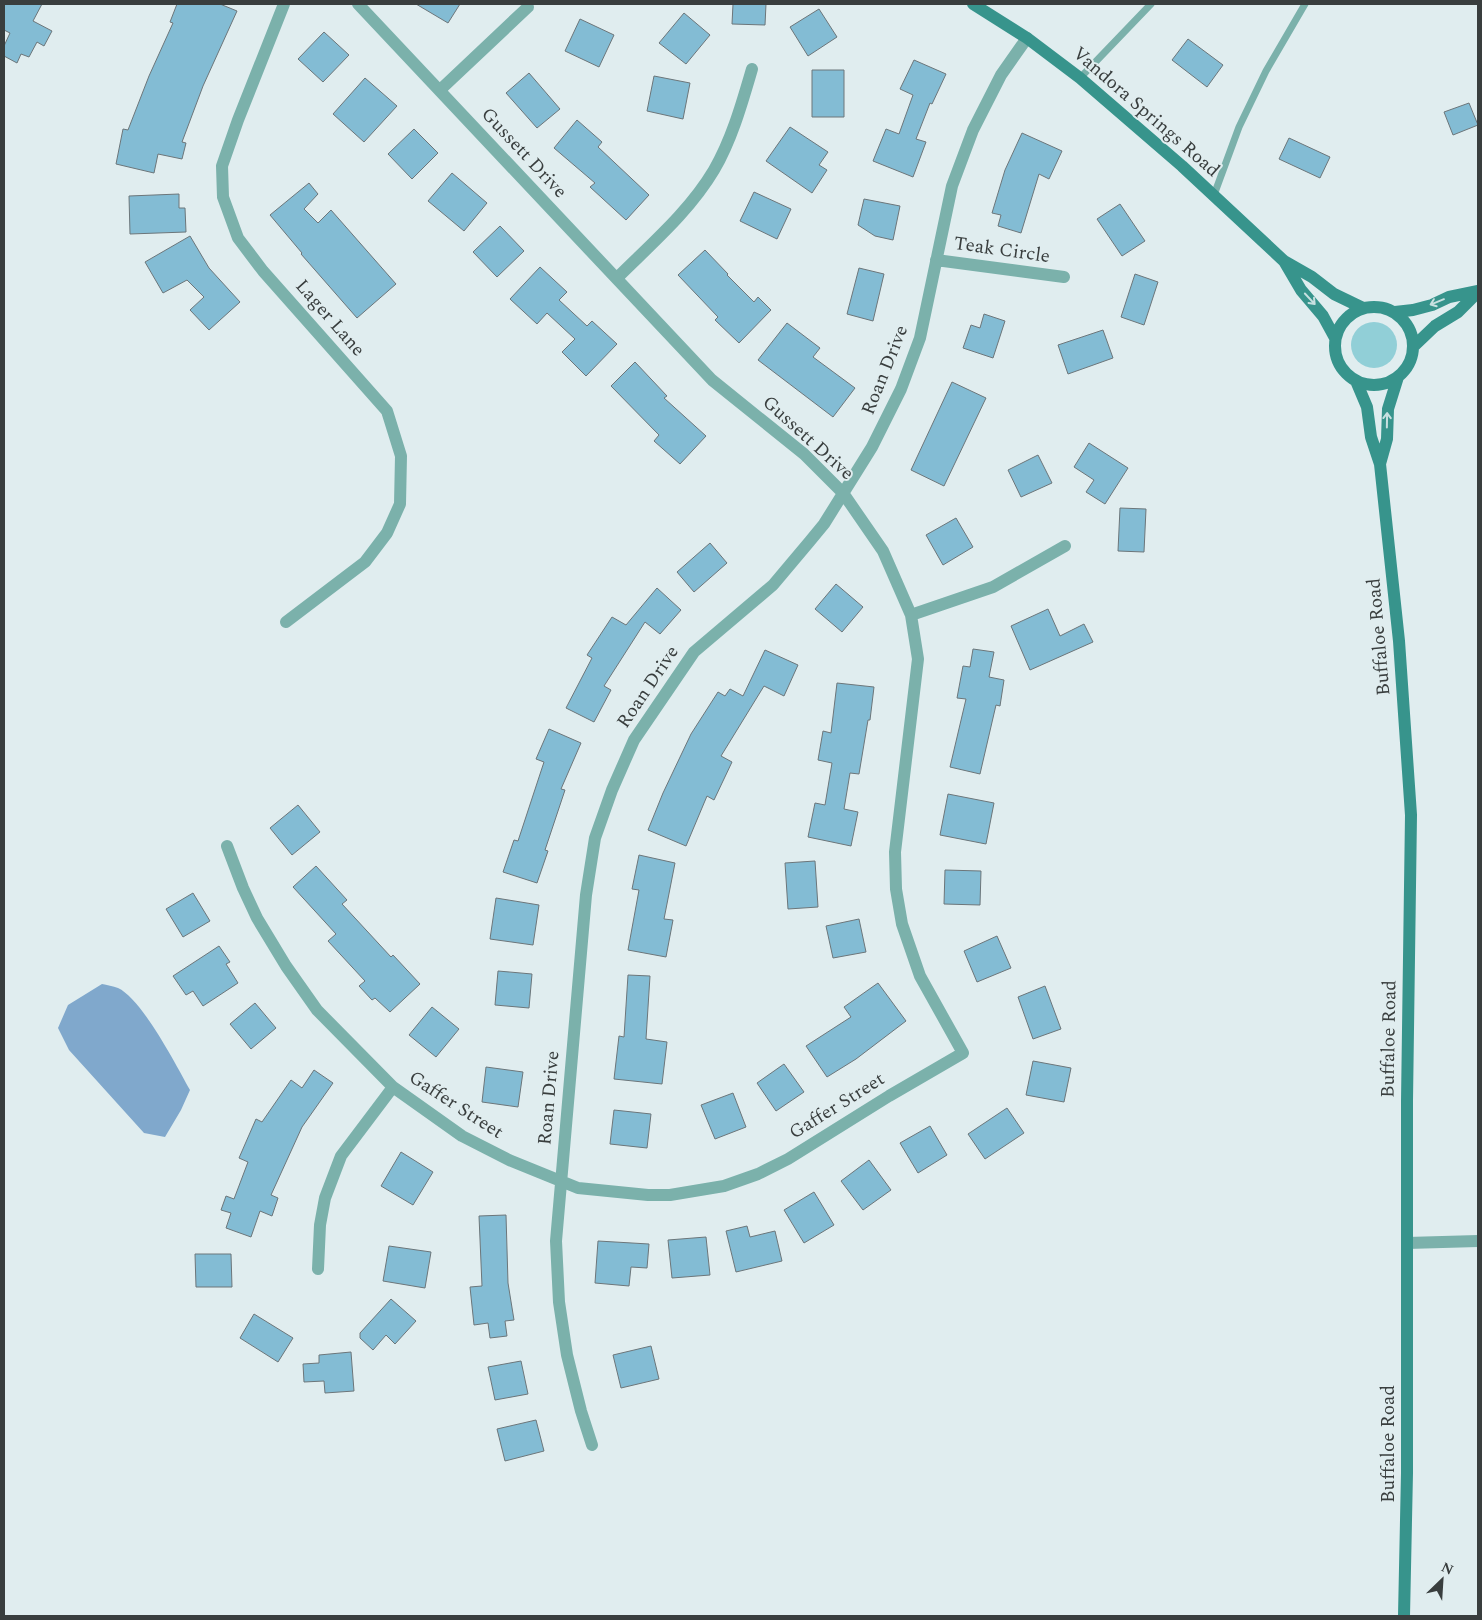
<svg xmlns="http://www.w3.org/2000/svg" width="1482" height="1620" font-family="Spectral,serif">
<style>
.green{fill:#91cfd7}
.water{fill:#80a8cc}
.building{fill:#83bcd4;stroke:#6c767a}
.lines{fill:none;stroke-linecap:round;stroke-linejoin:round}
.lane{stroke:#7bb1ab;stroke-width:7}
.street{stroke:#7bb1ab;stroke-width:12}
.secondary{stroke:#37948c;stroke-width:12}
.oneway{stroke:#c7e0e0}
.labels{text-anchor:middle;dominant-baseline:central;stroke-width:4;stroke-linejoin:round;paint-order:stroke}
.street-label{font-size:19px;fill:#393e3e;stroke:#e0edef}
</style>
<rect width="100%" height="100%" fill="#e0edef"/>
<path class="green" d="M1351 345a23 23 0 1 1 46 0a23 23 0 1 1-46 0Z"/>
<path class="water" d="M102,984C107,985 113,986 118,988C142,999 176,1065 190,1090L181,1110L165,1137L144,1133L69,1050L58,1028L68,1005Z"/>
<path class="building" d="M4,4H42L33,21L52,31L44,46L37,42L29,57L21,54L17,63L4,56V46L10,33L4,30Z
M177,4H220L237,11L203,86L182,142L186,143L182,159L158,154L154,173L116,164L123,129L128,130L149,76L173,23L170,22Z
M416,4H460L448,23Z
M733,4H766L765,25L732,24Z
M819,9L837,37L808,56L790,27Z
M684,13L710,35L686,64L659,43Z
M580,19L614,35L599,67L565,51Z
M324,32L349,55L323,82L298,59Z
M1188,39L1223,65L1207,87L1172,60Z
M914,60L946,74L932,104L930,103L916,139L926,142L913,177L873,161L886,129L899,134L913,95L900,89Z
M812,70H844V117H812Z
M529,73L560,109L537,128L506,93Z
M654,76L690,83L683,119L647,111Z
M365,78L397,106L364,142L333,114Z
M1469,103L1478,125L1453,135L1444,112Z
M577,120L602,142L598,147L649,195L626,220L590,187L595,183L554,148Z
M790,127L828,152L819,165L827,170L812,193L766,161Z
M414,129L438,153L412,179L388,154Z
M1022,133L1062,151L1049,179L1039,174L1021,233L998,226L1001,215L992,213L1005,170Z
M1289,138L1330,157L1320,178L1279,159Z
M452,173L487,203L464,231L428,201Z
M309,183L318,194L304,209L318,223L331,210L396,284L357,318L301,254L302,253L270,215Z
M754,192L791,209L777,239L740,221Z
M179,194V208H185L186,232L130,234L129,196Z
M864,199L900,206L893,240L875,236L858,225Z
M1120,204L1145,241L1122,256L1097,219Z
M500,226L524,251L497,277L473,252Z
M190,236L209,268L240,302L209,330L190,310L204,297L187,280L163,293L145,262Z
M705,250L728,274L727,275L754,302L758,297L771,310L739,343L715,320L718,317L678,275Z
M540,267L567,292L559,300L587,326L592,321L617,344L586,376L562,352L575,339L547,313L537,324L510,299Z
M859,268L884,274L873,321L847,314Z
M1135,274L1158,282L1144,325L1121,317Z
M984,314L1005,321L993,358L963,348L971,325L980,328Z
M787,323L820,348L813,357L855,388L833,417L758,360Z
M1103,330L1113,358L1068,374L1058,345Z
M635,362L667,396L664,398L706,436L680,464L654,441L659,435L611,386Z
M952,382L986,398L944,486L911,470Z
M1089,443L1128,468L1105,504L1086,492L1094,480L1074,467Z
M1038,455L1052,483L1021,497L1008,470Z
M1120,508L1146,509L1144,552L1118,551Z
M956,518L973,547L943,565L926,535Z
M710,543L727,563L694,592L677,572Z
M836,584L863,607L842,632L815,609Z
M657,588L681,610L660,634L645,622L604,686L611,690L594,722L566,708L592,658L587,655L612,617L626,625Z
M1048,609L1060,636L1084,624L1093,642L1030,670L1011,626Z
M973,649L994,652L989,677L1004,680L1000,706L996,705L980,774L950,767L966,699L957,698L963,666L970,667Z
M765,650L798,665L784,696L764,686L721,756L732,762L714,800L707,796L686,846L648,830L663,793L691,734L718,692L725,696L730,689L743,696Z
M837,683L874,687L870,720H868L859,774L850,773L844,809L858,812L851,846L808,837L815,803L825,805L832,763L818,760L823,731L831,733Z
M549,729L581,743L561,789L565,790L545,850L548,851L537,883L503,872L514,840L518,841L544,762L536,759Z
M948,794L994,803L986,844L940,835Z
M298,805L320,832L292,855L270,828Z
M639,855L675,863L664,919L673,920L666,957L628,950L639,890L632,889Z
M815,861L818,907L788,909L785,863Z
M316,866L347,900L342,904L391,957L393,955L420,984L390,1012L375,998L372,1000L359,986L365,981L328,941L336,934L293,887Z
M945,870L981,871L980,905L944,904Z
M193,893L210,921L183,937L166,909Z
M496,898L539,905L533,945L490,939Z
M859,919L866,952L833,958L826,926Z
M997,936L1011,968L977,982L964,951Z
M219,946L230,962L226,964L238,983L203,1006L193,991L186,995L173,976Z
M498,971L532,974L529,1008L495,1005Z
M628,975L650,976L646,1039L667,1042L662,1084L614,1079L619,1036L624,1037Z
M878,983L906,1021L856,1059L827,1077L806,1046L851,1017L844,1007Z
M1045,986L1061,1029L1033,1039L1018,997Z
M255,1003L276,1028L251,1049L230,1024Z
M432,1007L459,1029L436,1057L409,1035Z
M1033,1061L1071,1068L1064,1102L1026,1095Z
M784,1064L804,1092L776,1111L757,1083Z
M486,1067L523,1072L518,1107L482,1102Z
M314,1070L333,1083L302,1127L271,1195L278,1198L272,1216L260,1211L251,1237L226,1228L231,1213L221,1210L226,1196L234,1199L248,1162L239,1158L256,1119L262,1122L291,1080L302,1088Z
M733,1093L746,1127L715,1139L701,1105Z
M1007,1108L1024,1133L985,1159L968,1134Z
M614,1110L651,1114L647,1148L610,1144Z
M930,1126L947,1155L918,1173L900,1143Z
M401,1152L433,1172L413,1205L381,1186Z
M869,1160L891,1190L863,1210L841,1181Z
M814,1192L834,1225L804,1243L784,1210Z
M506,1215L508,1283L514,1320L505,1321L507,1336L490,1338L488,1323L474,1325L470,1287L482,1286L479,1216Z
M747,1226L750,1237L775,1231L782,1261L736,1272L726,1231Z
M706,1237L710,1275L672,1278L668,1240Z
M598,1241L649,1244L647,1268L631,1267L629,1286L595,1283Z
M389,1246L431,1252L425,1288L383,1281Z
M195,1254H231L232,1287H196Z
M391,1299L416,1321L395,1344L386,1335L373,1350L360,1338V1333Z
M254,1314L293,1338L278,1362L240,1338Z
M651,1346L659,1379L621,1388L613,1355Z
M351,1352L354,1391L325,1393L324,1381L304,1382L303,1364L319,1363V1355Z
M521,1361L528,1394L495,1400L488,1367Z
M536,1420L544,1451L505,1461L497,1429Z"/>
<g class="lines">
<path class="lane" d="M1080,78L1151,4
M1214,195L1239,127L1266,71L1305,4"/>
<path class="street" d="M284,4L238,120L222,166L223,197L238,238L263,271L387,411L401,456L400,504L387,533L365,562L286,622
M440,90L528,7
M936,260L1064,277
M617,278C651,244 689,212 714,170C732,139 742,103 752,69
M911,615L993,587L1065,546
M227,846L243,888L257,918L286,966L317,1010L393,1087L462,1136L509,1160L578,1188L648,1195H670L724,1186L758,1174L788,1159L889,1096L963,1053L920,976L902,924L896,889L895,852L918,659L911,615L883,551L843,493L804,454L712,380L358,4
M1407,1243L1478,1241
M318,1269L320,1225L325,1198L341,1156L393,1087
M592,1445L581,1411L567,1355L559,1302L556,1241L586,895L595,838L612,790L634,740L694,652L773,585L810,541L824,524L872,447L901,389L920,338L952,186L973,130L1001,75L1027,38"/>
<path class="secondary" d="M973,4L1027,38L1080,78L1182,166L1284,261L1312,277L1334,294L1363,308
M1284,261L1301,290L1323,316L1335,338
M1335 346a39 39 0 1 1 78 0a39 39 0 1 1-78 0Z
M1395,312L1413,310L1432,305L1449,297L1478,291
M1414,346L1435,326L1458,312L1478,292
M1356,381L1367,407L1371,437L1380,464L1399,641L1411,815L1407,1101V1473L1404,1616
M1380,464L1387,439L1388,409L1398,377"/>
</g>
<defs><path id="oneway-shaft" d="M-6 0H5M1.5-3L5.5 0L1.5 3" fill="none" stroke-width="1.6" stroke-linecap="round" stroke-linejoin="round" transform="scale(1.25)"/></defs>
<g class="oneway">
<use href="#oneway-shaft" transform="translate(1310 299) rotate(47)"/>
<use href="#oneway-shaft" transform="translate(1437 302) rotate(158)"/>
<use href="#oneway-shaft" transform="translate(1387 420) rotate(-89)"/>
</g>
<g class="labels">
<g class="street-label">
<text transform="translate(1146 112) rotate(41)">Vandora Springs Road</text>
<text transform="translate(524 153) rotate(47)">Gussett Drive</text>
<text transform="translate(1002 250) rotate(8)">Teak Circle</text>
<text transform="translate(330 318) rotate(49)">Lager Lane</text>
<text transform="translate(885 370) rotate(-68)">Roan Drive</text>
<text transform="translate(808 438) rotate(42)">Gussett Drive</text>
<text transform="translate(1379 637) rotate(-95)">Buffaloe Road</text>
<text transform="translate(648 687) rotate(-56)">Roan Drive</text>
<text transform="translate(1389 1039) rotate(-89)">Buffaloe Road</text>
<text transform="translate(549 1098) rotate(-85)">Roan Drive</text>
<text transform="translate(456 1105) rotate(33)">Gaffer Street</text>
<text transform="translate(837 1106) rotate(-32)">Gaffer Street</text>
<text transform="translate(1388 1444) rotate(-90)">Buffaloe Road</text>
</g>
</g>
<rect width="1482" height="1620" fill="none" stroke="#393e3e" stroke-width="10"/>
<g transform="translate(1442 1580) rotate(25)" stroke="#e0edef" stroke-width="4" paint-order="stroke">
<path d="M0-4L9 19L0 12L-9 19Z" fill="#393e3e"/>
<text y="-8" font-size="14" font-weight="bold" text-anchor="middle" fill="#393e3e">N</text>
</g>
</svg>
